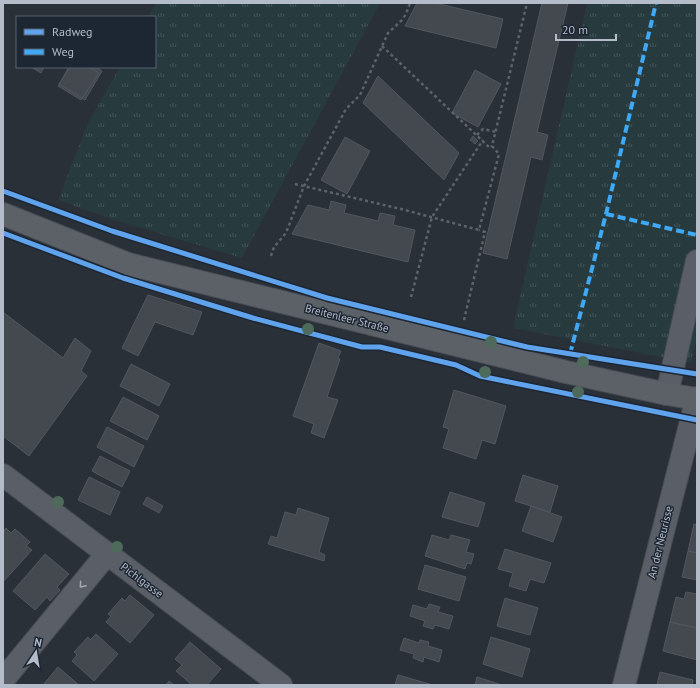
<svg xmlns="http://www.w3.org/2000/svg" width="700" height="688" font-family="'PT Sans',sans-serif">
<style>
.grass{fill:url(#grass-tufts)}
.building{fill:#444950;stroke:#52575f}
.lines{fill:none;stroke-linecap:round;stroke-linejoin:round}
.minor-casing{stroke:#484c53;stroke-width:24}
.major-casing{stroke:#484c55;stroke-width:24}
.path{stroke:#5d636a;stroke-width:2.5;stroke-dasharray:3 3;stroke-linecap:butt}
.minor{stroke:#5a5e66;stroke-width:22}
.major{stroke:#5c6168;stroke-width:22}
.quiet{stroke:#3fa9f5;stroke-width:4;stroke-dasharray:8 4;stroke-linecap:butt}
.cycleway-casing{stroke:#1d2633;stroke-width:8}
.cycleway{stroke:#60a3ed;stroke-width:5}
.tree{fill:#4e6a5a}
.oneway{stroke:#a2a9b5}
.labels{text-anchor:middle;dominant-baseline:central;stroke-width:3;stroke-linejoin:round;paint-order:stroke}
.street-label{font-size:11px;fill:#b4bcc9;stroke:#1d2633}
</style>
<defs>
<pattern id="grass-tufts" width="24" height="20" patternUnits="userSpaceOnUse"><rect width="24" height="20" fill="#273a3e"/><path d="M3 7l-1-3M5 7V3M7 7l1-3M15 17l-1-3M17 17v-4M19 17l1-3" fill="none" stroke="#445559"/></pattern>
</defs>
<rect width="100%" height="100%" fill="#2a3038"/>
<path class="grass" d="M156,3H380L242,258L111,219L58,200L88,123L120,67H155V17H148Z
M587,3H697V336L691,363L513,328Z"/>
<path class="building" d="M417,3H435L503,19L496,48L405,26Z
M542,3H568L537,132L548,135L542,160L531,157L507,259L483,253Z
M31,67H44L41,73Z
M69,67H89L99,73L81,100L58,86Z
M70,67H96L102,71L85,100L59,84Z
M475,70L501,84L478,127L452,113Z
M378,76L459,153L444,180L363,103Z
M473,136L478,141L475,144L470,140Z
M345,137L370,151L347,194L321,180Z
M331,201L346,205L344,213L378,221L380,213L395,216L393,225L415,230L408,262L292,234L308,205L329,210Z
M148,295L202,312L193,335L155,322L138,356L122,348Z
M3,312L63,358L75,338L91,351L81,371L87,376L29,456L3,436Z
M319,343L341,351L338,358L340,359L327,397L338,400L324,438L311,433L314,424L293,416Z
M131,364L170,384L159,406L120,386Z
M454,390L506,406L495,444L482,440L476,459L443,448L449,429L443,427Z
M123,397L159,416L147,440L110,421Z
M107,427L144,446L134,467L97,447Z
M100,456L130,471L122,487L92,471Z
M523,475L558,486L550,512L515,501Z
M89,477L120,492L110,515L78,500Z
M450,492L485,503L478,527L442,517Z
M147,497L163,506L159,513L143,504Z
M531,506L562,517L553,542L522,531Z
M298,508L329,518L319,552L325,555L324,561L268,544L271,536L277,538L285,512L296,515Z
M694,524L697,525V553L688,551Z
M6,528L11,533L15,529L30,542L26,546L32,550L3,582V532Z
M432,535L449,540L451,535L470,540L466,552L474,554L471,564L467,563L465,569L425,556Z
M505,549L551,563L544,583L530,579L526,591L509,586L513,573L498,569Z
M688,551L697,553V580L682,577Z
M45,554L69,574L57,587L60,590L50,601L47,597L35,610L13,591Z
M425,565L466,577L459,601L418,589Z
M686,592L697,594V628L670,622L676,597L684,599Z
M130,595L154,615L130,643L106,622L111,616L108,614L122,598L125,601Z
M505,598L538,608L530,635L497,626Z
M429,604L440,607L438,612L453,616L449,629L435,625L433,629L423,626L425,621L410,616L413,605L427,609Z
M670,622L697,628V660L663,651Z
M96,634L118,654L94,681L72,661L77,655L74,652L88,637L90,640Z
M491,637L530,649L522,677L483,664Z
M404,638L419,643L420,640L429,642L428,646L442,650L439,662L424,657L423,662L413,658L414,654L400,650Z
M190,642L221,669L207,685H192L176,671L182,665L175,659Z
M58,667L79,685H43Z
M660,672L693,680L692,685H657Z
M398,675L433,685H395Z
M477,677L502,685H475Z
M169,681L174,685H166Z"/>
<g class="lines">
<g class="minor-casing">
<path id="minor" d="M667,394L697,261
M3,475L281,685
M3,680L107,554
M624,685L697,398"/>
</g>
<g class="major-casing">
<path id="major" d="M3,214L128,264L566,372L667,394L697,399"/>
</g>
<path class="path" d="M382,46L490,148L492,146
M477,135L483,129L496,132
M295,184L401,209L479,230L499,154L492,146L527,3
M271,256L274,247L286,233L304,186L346,109L360,95L388,33L402,20L406,14L410,3
M411,297L432,217L483,140
M464,320L485,232L479,230"/>
<use href="#minor" class="minor"/>
<use href="#major" class="major"/>
<path class="quiet" d="M606,214L697,235
M570,354L606,214L656,3"/>
<g class="cycleway-casing">
<path id="cycleway" d="M3,191L112,231L327,298L527,347L697,374
M3,233L123,278L253,318L362,347H380L456,365L480,376L697,420"/>
</g>
<use href="#cycleway" class="cycleway"/>
</g>
<g class="tree">
<circle cx="308" cy="329" r="6"/>
<circle cx="491" cy="342" r="6"/>
<circle cx="583" cy="362" r="6"/>
<circle cx="485" cy="372" r="6"/>
<circle cx="578" cy="392" r="6"/>
<circle cx="58" cy="502" r="6"/>
<circle cx="117" cy="547" r="6"/>
</g>
<defs><path id="oneway-chevron" d="M-2-3.5L2.5 0L-2 3.5" fill="none" stroke-width="1.6" stroke-linecap="round" stroke-linejoin="round"/></defs>
<use class="oneway" href="#oneway-chevron" transform="translate(82 585) rotate(130)"/>
<g class="labels">
<g class="street-label">
<text transform="translate(347 318) rotate(14)">Breitenleer Straße</text>
<text transform="translate(660 542) rotate(-76)">An der Neurisse</text>
<text transform="translate(142 580) rotate(37)">Pichlgasse</text>
</g>
</g>
<rect width="700" height="688" fill="none" stroke="#b4bcc9" stroke-width="8"/>
<rect x="16" y="16" width="140" height="52" fill="#1d2633" stroke="#59626f"/>
<rect x="24" y="29" width="20" height="6" fill="#60a3ed" stroke="#59626f"/>
<text x="52" y="36" font-size="12" fill="#b4bcc9">Radweg</text>
<rect x="24" y="49" width="20" height="6" fill="#3fa9f5" stroke="#59626f"/>
<text x="52" y="56" font-size="12" fill="#b4bcc9">Weg</text>
<g transform="translate(36 652) rotate(12)" stroke="#1d2633" stroke-width="3" paint-order="stroke">
<path d="M0-3L7 15L0 10L-7 15Z" fill="#b4bcc9"/>
<text y="-6" font-size="11" font-weight="bold" text-anchor="middle" fill="#b4bcc9">N</text>
</g>
<path d="M556 34v6h60v-6" fill="none" stroke="#b4bcc9" stroke-width="2"/>
<text x="562" y="34" font-size="12" fill="#b4bcc9" stroke="#1d2633" stroke-width="3" paint-order="stroke">20 m</text>
</svg>
